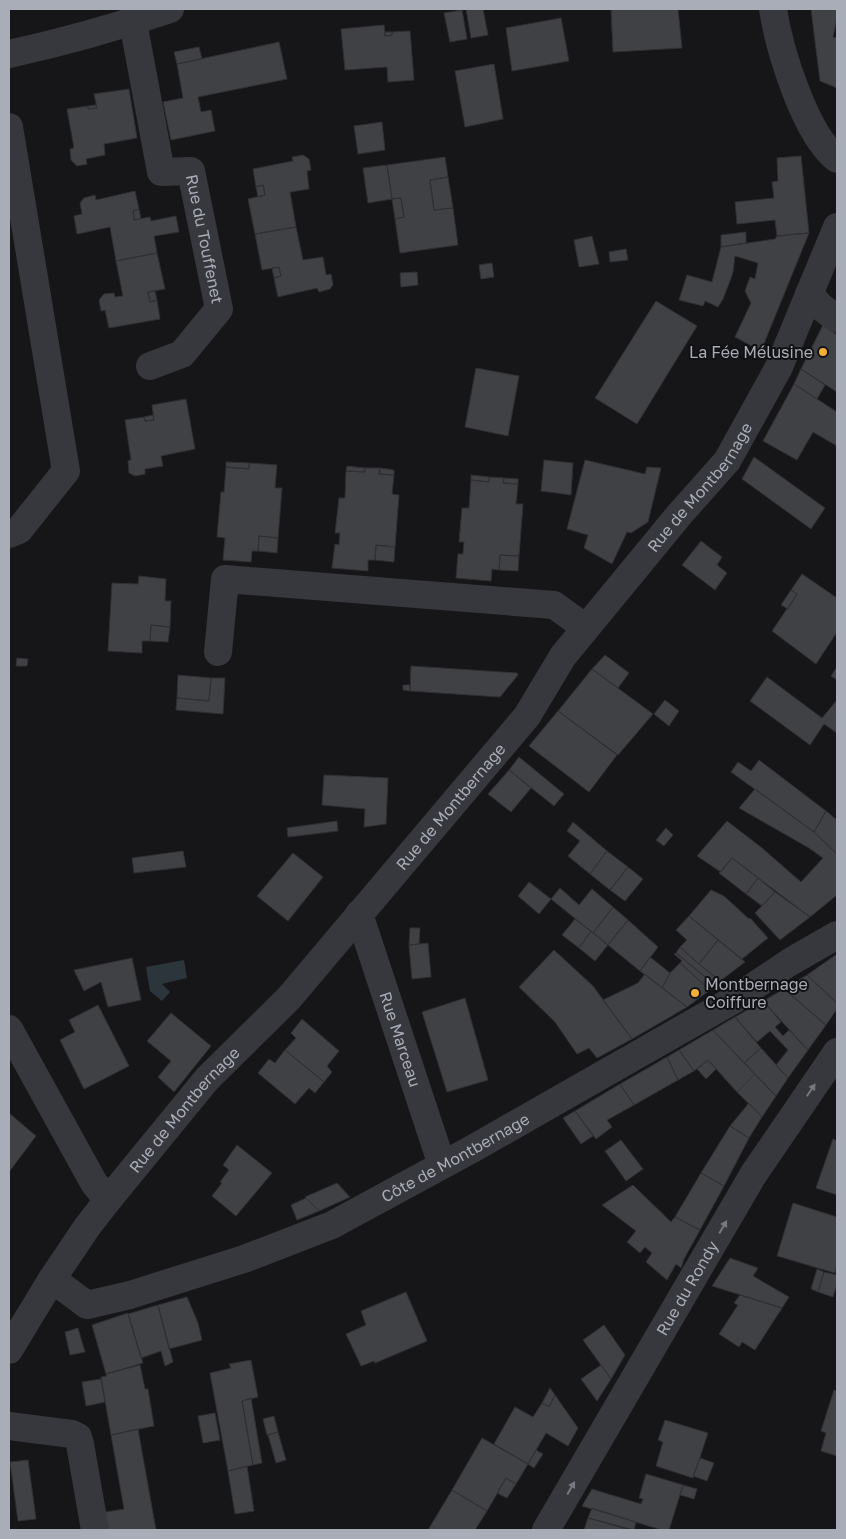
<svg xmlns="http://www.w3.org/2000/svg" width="846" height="1539" font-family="'Golos Text',sans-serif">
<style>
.water{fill:#2c353c}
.building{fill:#404145;stroke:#303034}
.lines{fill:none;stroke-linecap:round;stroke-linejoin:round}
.minor{stroke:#37383d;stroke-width:28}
.oneway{fill:#757881}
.poi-dot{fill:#f2b134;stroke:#111113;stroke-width:2}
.labels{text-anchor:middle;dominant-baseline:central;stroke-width:4;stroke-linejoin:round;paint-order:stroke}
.street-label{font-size:16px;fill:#a8adb8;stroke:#111113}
.poi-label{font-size:16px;fill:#a8adb8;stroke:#111113;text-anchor:end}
</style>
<rect width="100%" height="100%" fill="#161618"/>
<path class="water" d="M184,960L187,978L162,984L170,992L162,1001L150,991L146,967Z"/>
<path class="building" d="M466,9H483L488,35L471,38Z
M611,9H678L682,48L613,52Z
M811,9H837V18L833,37L837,38V88L820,81Z
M462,10L467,39L450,42L444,13Z
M561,18L569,61L512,71L506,28Z
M384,25L385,36L392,35V32L410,31L414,80L388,82L387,67L345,70L341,29Z
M385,32H392V35L385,36Z
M279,42L287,79L198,97L201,112L211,110L215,131L171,140L163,102L183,98L177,64Z
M199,47L202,59L177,64L174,52Z
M494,64L503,119L465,127L455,71Z
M129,89L137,138L104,144L105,155L86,159L87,164L77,166L71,160L70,149L74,148L67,109L88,106V109L97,108L94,94Z
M96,105L97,108L88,109V106Z
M382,122L385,150L358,154L354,126Z
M303,155L309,159L311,170L307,171L309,189L290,192L296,227L255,234L248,199L265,195L263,185L256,187L253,169L293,161L292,157Z
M801,156L809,233L777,236L775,220L737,224L735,202L774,198L772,182L778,181L777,158Z
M445,157L448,177L430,180L434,210L453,208L458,245L400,253L395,219L404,217L401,198L392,199L387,165Z
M387,165L392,199L368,203L363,168Z
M448,177L453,208L434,210L430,180Z
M263,185L265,195L258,197L256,187Z
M135,191L139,209L133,211L134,220L150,217L151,221L176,216L179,232L154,236L157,253L116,261L110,227L77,234L74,216L82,214L80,203L84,198L95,195L96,200Z
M401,198L404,217L395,219L392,199Z
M139,209L141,219L134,220L133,211Z
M296,227L303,260L323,257L326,275L331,274L333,285L330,289L319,292L317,288L278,297L274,278L281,276L279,267L262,270L255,234Z
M746,232V243L721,247V235Z
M809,233L761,351L735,337L751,303L745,291L750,277L755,279L758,263L735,256L733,272L730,281L723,299L718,307L705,301L703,306L679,300L687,275L712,282L721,247L775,239L777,236Z
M592,236L599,264L579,267L574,240Z
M626,249L628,260L610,262L609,252Z
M157,253L165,289L148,292L150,302L157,300L160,319L109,328L105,310L101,311L99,300L104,294L114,293L115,297L123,296L116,261Z
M492,263L494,277L481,279L479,265Z
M279,267L281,276L274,278L272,268Z
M417,272L418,285L401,287L400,273Z
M155,291L157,300L150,302L148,292Z
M656,301L697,326L637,424L595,398Z
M823,325L837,335V392L801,369Z
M476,368L519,376L508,436L465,427Z
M801,369L825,385L817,399L794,384Z
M794,384L837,412V446L813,432L797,460L763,441Z
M186,399L195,449L161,456L163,466L145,469V474L135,476L129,473L128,461L131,460L125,420L144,417L145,421L154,420L152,405Z
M153,415L154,420L145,421L144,417Z
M754,457L825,508L811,529L742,479Z
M544,460L573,463L571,495L541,491Z
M585,460L645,474L647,467L661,468L648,522L631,533L627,532L612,564L584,548L588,535L567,529Z
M226,462L249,463V469L226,467Z
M249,463L277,465L275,488H282L278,538L259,536L258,551H252L251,562L223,560L225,538L217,537L221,492H224L226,467L249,469Z
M347,466L365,468V472L346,471Z
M365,468H380L379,474L394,475L392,494L399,495L395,547L376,545L375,560H368V571L332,568L335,544L339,545L340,533H335L339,498H345L346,471L365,472Z
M380,468L394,470V475L379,474Z
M471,475L489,477V482L471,480Z
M489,477L504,478L503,483L518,484L516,504H523L519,556L500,555L499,570L492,569L491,581L456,578L458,554H463L464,542H459L462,508H469L471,480L489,482Z
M504,478L518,479V484L503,483Z
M259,536L278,538L277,553L258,551Z
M701,541L722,557L717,565L727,573L715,590L682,565Z
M376,545L395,547L394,562L375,560Z
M500,555L519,556L518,571L499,570Z
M802,574L837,598V632L816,664L772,631L797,594L791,590Z
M139,576L166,579L165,601H171L170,627L151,625L150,641H142V653L108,651L112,583L138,584Z
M791,590L797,594L788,609L781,605Z
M151,625L170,627L168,642L150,641Z
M605,655L629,673L618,688L592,669Z
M17,658L28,659L27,666H16Z
M411,666L517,673L518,675L500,697L410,691Z
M837,667V680L831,676Z
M592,669L653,714L618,755L558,711Z
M178,675L211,678L209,701L177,698Z
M767,677L822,718L837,700V733L824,724L810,745L750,701Z
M211,678H225L223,714L176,710L177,698L209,701Z
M403,685H410V691L403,690Z
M665,700L679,711L669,726L654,714Z
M558,711L617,755L589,792L529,746Z
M519,757L564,794L554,806L509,770Z
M759,760L826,811L814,832L731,772L738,762L751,771Z
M509,770L531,788L511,812L488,794Z
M324,775L388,778L386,824L364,827L365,809L322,805Z
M755,789L814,832L837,854V895L810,917L732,858L721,872L697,856L727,821L762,848L801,882L823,858L809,848L739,808Z
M826,811L837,820V854L814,832Z
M337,821L338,831L288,837L287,828Z
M573,822L607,851L590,874L568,856L580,841L567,831Z
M666,828L673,835L664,846L656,840Z
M183,851L186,867L134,873L132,858Z
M607,851L628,867L610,890L590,874Z
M293,853L323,877L288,921L257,896Z
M732,858L758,878L746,894L719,873Z
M628,867L643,879L625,901L610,890Z
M758,878L775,892L762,906L746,894Z
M529,882L551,899L539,914L518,896Z
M560,888L579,905L592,889L613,907L593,933L551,899Z
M711,890L724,896L749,919L750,918L768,938L742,959L689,916Z
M775,892L810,917L780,940L755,913Z
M613,907L628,920L608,945L593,933Z
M689,916L718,940L699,964L680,947L687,940L676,930Z
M575,919L591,931L579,948L562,935Z
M628,920L658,947L640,971L608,945Z
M410,928H420L419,944L409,945Z
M591,931L608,945L595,961L579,948Z
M718,940L745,962L720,981L699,964Z
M428,943L431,977L412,979L409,945Z
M680,947L699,964L720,981L715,985L676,953Z
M554,950L593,986L632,1039L597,1058L589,1048L577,1054L555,1022L519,987Z
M676,953L715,985L710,990L680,963L682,961L674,954Z
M837,954V1003L807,975Z
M650,957L670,973L662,988L640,971Z
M132,958L141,1000L108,1007L101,982L84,991L74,970Z
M680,963L710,990L687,1007L662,988L670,973Z
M645,974L687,1007L632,1039L603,1000L638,983Z
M807,975L837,1003V1009L826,1025L784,989Z
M784,989L826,1025L808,1050L763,1001Z
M465,998L488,1080L447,1092L422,1012Z
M763,1001L781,1022L775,1027L783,1036L789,1030L808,1050L788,1078L776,1065L788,1050L770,1031L757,1042L735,1017Z
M98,1005L129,1066L84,1089L60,1040L75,1032L69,1020Z
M171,1013L211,1046L174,1092L158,1077L171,1061L147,1041Z
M735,1017L761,1048L744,1063L713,1030Z
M302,1019L339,1051L327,1066L332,1072L324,1082L285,1050L296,1038L291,1033Z
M713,1030L755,1074L737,1092L708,1060L694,1071L679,1050Z
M761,1048L788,1078L776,1096L744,1063Z
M285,1050L324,1082L315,1093L309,1088L295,1104L258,1073L269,1059L275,1063Z
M679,1050L694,1071L678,1080L667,1057Z
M667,1057L678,1080L634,1105L620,1084Z
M708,1060L716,1069L706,1079L697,1069Z
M755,1074L776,1096L762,1117L737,1092Z
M620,1084L634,1105L607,1120L612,1127L596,1139L575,1111Z
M749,1103L762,1117L749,1138L730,1126Z
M575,1111L593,1136L581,1144L563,1118Z
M9,1113L36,1136L9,1172Z
M730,1126L749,1138L724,1186L701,1173Z
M833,1139L837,1141V1195L816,1188Z
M621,1140L643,1169L626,1181L605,1151Z
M237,1145L272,1173L236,1216L212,1196L222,1183L220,1182L229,1170L223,1165Z
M701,1173L724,1186L700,1230L675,1217Z
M337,1183L350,1197L319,1211L305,1197Z
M633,1185L671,1222L675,1217L700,1230L684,1259L681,1268L676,1264L667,1280L646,1262L652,1253L645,1247L640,1253L627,1242L636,1231L602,1205Z
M306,1198L319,1211L297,1220L291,1205Z
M793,1203L837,1217V1265L835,1273L777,1256Z
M730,1258L758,1268L753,1276L789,1297L782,1308L712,1286Z
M817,1269L824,1272L818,1292L811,1289Z
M824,1272L837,1275V1284L833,1297L818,1292Z
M406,1292L427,1341L375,1363L374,1361L361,1366L346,1334L366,1325L361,1311Z
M740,1295L782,1308L755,1350L742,1342L739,1347L719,1334L738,1305L734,1303Z
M187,1297L198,1323L202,1340L169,1349L158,1305Z
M158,1305L173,1362L165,1366L161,1351L141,1358L128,1314Z
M128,1313L143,1363L106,1374L92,1325Z
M604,1325L625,1355L611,1379L583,1340Z
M78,1328L85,1352L70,1355L65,1332Z
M251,1360L258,1397L242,1401L253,1465L228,1471L210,1373L231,1368L229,1364Z
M140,1365L145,1389H148L154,1426L111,1435L101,1377L107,1376L106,1374Z
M601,1365L611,1379L597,1401L581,1379Z
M101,1379L105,1402L86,1406L82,1382Z
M550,1388L555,1395L549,1407L542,1403Z
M834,1390L837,1391V1456L821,1451L826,1433L821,1431Z
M555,1395L578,1428L568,1446L546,1433L528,1464L494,1444L515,1407L533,1417L542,1403L549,1407Z
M251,1398L262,1463L253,1465L242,1401Z
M215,1413L220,1440L203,1443L198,1416Z
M274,1416L278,1432L267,1435L263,1419Z
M665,1420L708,1433L693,1478L656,1466L663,1442L658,1440Z
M138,1429L156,1530H103L100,1513L124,1509L111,1435Z
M278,1432L286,1460L276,1463L268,1435Z
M482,1438L528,1464L516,1484L506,1478L487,1511L452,1490Z
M536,1450L543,1454L534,1468L528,1464Z
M700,1458L714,1463L707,1481L693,1476Z
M28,1460L36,1519L18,1521L10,1462Z
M247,1466L254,1511L235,1514L228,1471Z
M646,1474L683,1485L669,1530H662L582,1506L592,1489L641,1504L643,1499L639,1498Z
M506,1478L516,1484L507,1498L497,1493Z
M683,1485L697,1489L694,1499L680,1495Z
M452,1490L487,1511L475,1530H428Z
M592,1508L636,1522L634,1530L588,1518Z
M588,1518L630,1530H584Z"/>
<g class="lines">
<g class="minor">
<path d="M773,9C779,49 805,134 837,159"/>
<path id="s1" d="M133,22L161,172L191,171L219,309L182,354L150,366"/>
<path d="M9,54C64,42 117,27 170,9"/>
<path d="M9,127L66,471L19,530L9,534"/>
<path d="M809,294L821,307L837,319"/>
<path d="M218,652L225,579L554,605L586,628"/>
<path id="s2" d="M359,914L442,1165"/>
<path d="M9,1029L94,1183L108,1200"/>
<path id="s3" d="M52,1279L87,1305L130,1295L244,1259L332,1225L474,1148L735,999L790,962L837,935"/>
<path id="s4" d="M9,1350L52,1279L87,1227L108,1200L207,1079L289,998L527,716L563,656L679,515L727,461L779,367L837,227"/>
<path d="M9,1426L72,1434L78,1437L80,1444L95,1530"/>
<path id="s5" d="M546,1530L753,1175L837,1052"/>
</g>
</g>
<defs><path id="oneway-solid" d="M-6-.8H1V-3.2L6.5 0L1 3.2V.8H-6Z" transform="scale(1.25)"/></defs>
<g class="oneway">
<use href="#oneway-solid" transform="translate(811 1090) rotate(-56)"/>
<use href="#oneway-solid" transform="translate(723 1227) rotate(-60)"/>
<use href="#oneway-solid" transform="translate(571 1488) rotate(-60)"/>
</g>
<g class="poi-dot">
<circle cx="823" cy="352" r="5"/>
<circle cx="695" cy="993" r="5"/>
</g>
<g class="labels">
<g class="street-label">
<text stroke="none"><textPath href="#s1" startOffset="252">Rue du Touffenet</textPath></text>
<text stroke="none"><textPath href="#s4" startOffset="1108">Rue de Montbernage</textPath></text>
<text stroke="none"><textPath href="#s4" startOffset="702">Rue de Montbernage</textPath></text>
<text stroke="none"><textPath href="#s2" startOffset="132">Rue Marceau</textPath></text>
<text stroke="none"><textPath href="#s4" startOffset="298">Rue de Montbernage</textPath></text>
<text stroke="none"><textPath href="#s3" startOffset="442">Côte de Montbernage</textPath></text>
<text stroke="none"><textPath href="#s5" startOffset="280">Rue du Rondy</textPath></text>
</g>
<g class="poi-label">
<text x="813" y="352">La Fée Mélusine</text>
<text x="705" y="984" text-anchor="start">Montbernage<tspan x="705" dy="18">Coiffure</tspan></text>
</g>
</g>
<rect width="846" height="1539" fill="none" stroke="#a8adb8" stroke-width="20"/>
</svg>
